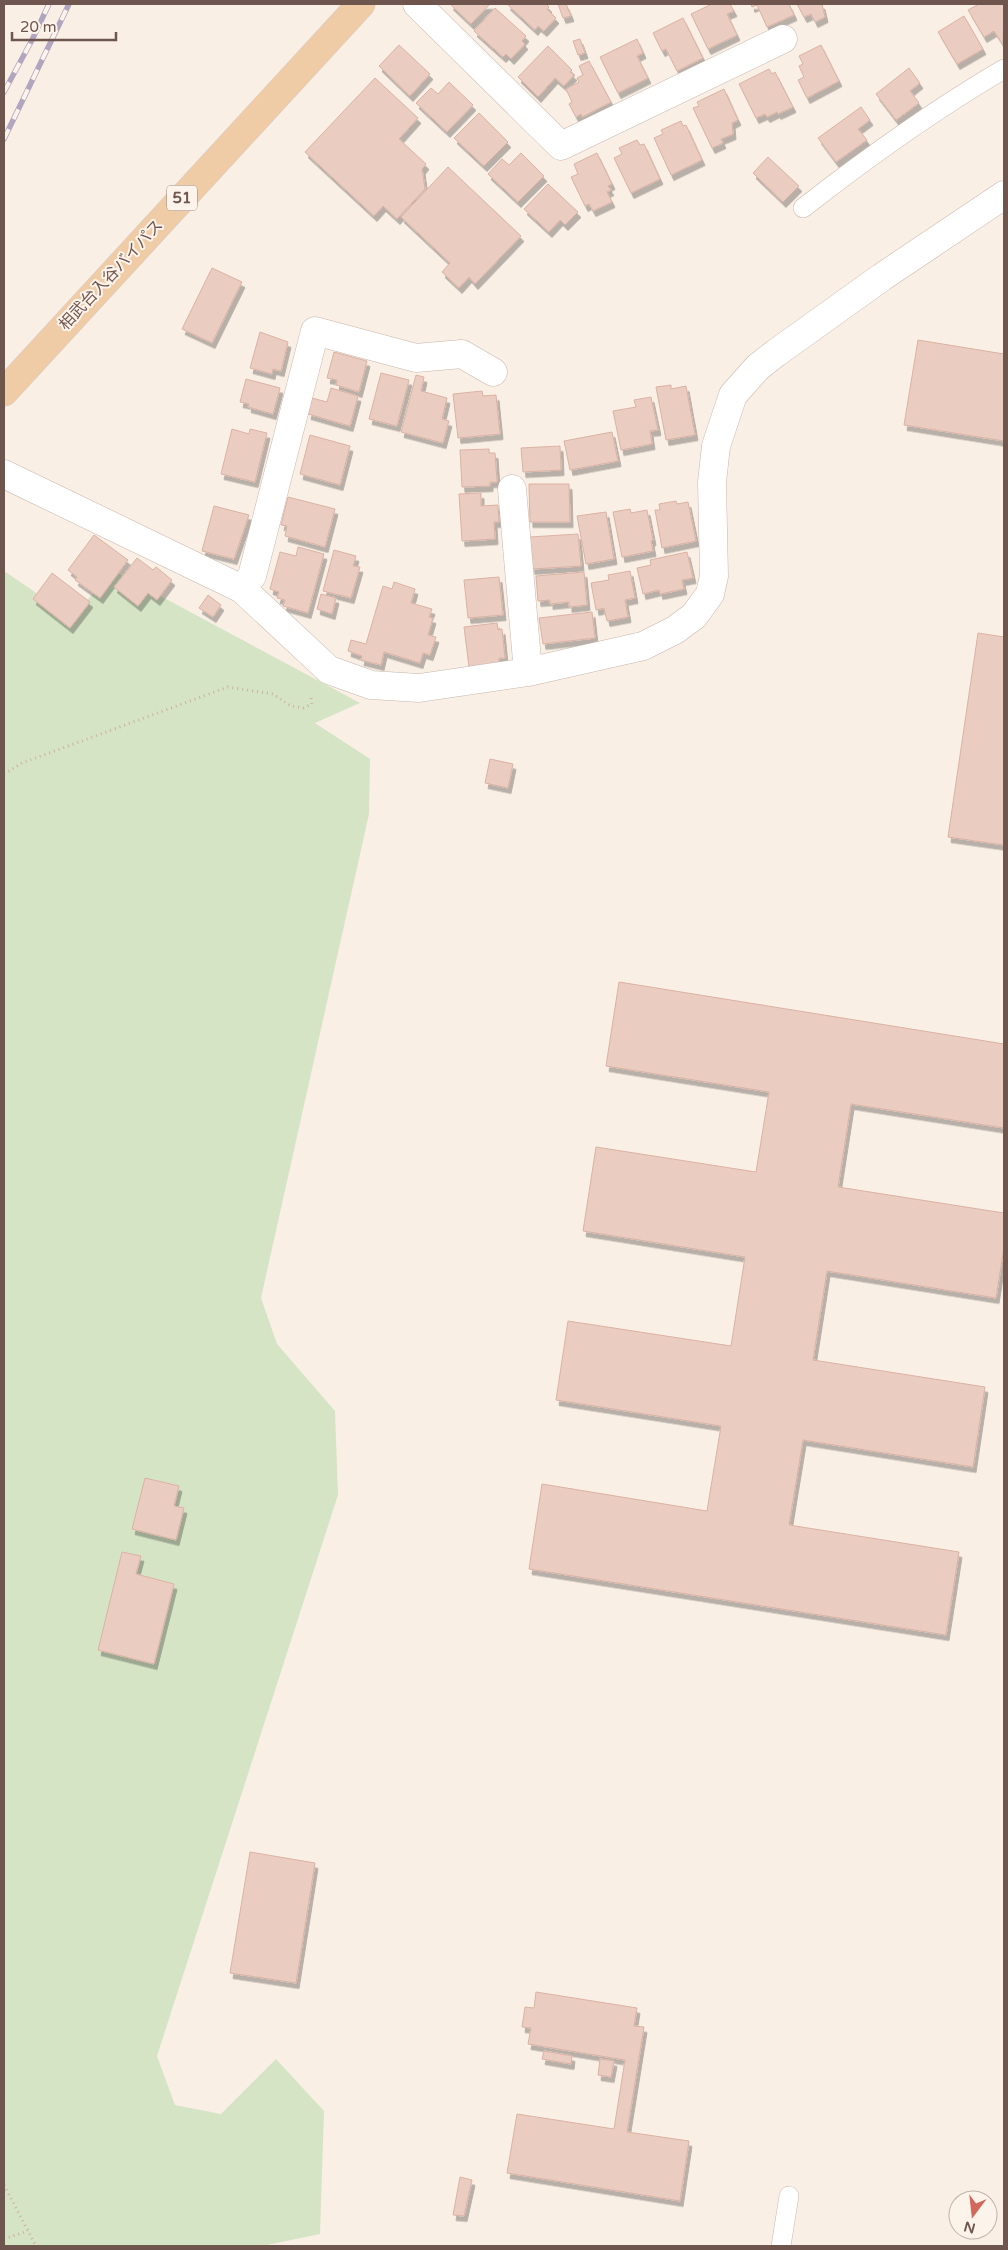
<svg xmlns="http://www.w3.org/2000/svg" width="1008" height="2250" font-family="'Varela Round','Noto Sans JP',sans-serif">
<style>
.green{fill:#d6e4c6}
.building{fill:#eaccc1;stroke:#dbb2a3;filter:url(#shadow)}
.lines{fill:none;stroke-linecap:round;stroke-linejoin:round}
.service-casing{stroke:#c8b6ad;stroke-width:20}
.minor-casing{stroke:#c8b6ad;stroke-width:29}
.primary-casing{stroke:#d6cfcd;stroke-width:29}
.path{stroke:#cfb0a4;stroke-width:3;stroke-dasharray:1 4;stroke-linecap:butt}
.service{stroke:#fff;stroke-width:19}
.minor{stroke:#fff;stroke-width:28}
.primary{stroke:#efcba6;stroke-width:28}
.rail-casing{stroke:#b1a6c0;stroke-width:5.5}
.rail{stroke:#fcf3eb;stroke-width:4;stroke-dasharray:11;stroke-linecap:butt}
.labels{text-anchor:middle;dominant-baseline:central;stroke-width:4;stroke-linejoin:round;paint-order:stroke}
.shield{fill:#fcf3eb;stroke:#99847d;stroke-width:1}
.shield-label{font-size:15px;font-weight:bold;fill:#6e554e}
.street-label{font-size:16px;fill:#6e554e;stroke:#fcf3eb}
</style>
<defs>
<filter id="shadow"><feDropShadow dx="3" dy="5.5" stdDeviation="0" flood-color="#0004"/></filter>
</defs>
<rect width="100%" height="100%" fill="#f9efe5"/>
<path class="green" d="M112,570L360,703L315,723L370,759L369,814L261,1298L277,1344L335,1411L338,1495L157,2056L175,2105L221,2114L276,2059L324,2111L320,2234L262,2246H4V571L73,618Z"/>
<path class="building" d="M450,4H490L471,24Z
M507,4H546L549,7L547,9L556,18L544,31L538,26L535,30Z
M558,4H566L571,16L563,18Z
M712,4H730L734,11L727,14L737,35L708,49L691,14Z
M751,4H789L794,15L767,27L757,5L752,7Z
M797,4H822L825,17L815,22L811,14L804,17Z
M979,4H1004L1003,45L994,31L984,37L968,10Z
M495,8L526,36L522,41L525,44L511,59L506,54L503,57L474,31Z
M964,16L983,49L957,64L938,32Z
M683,18L703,58L677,71L666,49L662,51L653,33Z
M580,39L585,53L578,55L573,41Z
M637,39L643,53L637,56L648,78L618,93L600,57Z
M399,45L430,74L410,96L379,66Z
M821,45L839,81L807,98L798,80L804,77L799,66L803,64L799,56Z
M548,46L572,70L570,72L574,75L564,86L555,78L538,97L518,77Z
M589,61L611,102L582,117L581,114L576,117L569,104L572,102L566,89L579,82L577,78L583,75L579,66Z
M909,68L920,83L910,91L919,103L896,120L876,94Z
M769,69L772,74L775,72L793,107L778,114L777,112L767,117L765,114L756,118L739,84Z
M375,78L418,118L399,139L426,164L422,169L425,189L397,219L383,206L374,216L305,152Z
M449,82L473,105L447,132L416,103L431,88L438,94Z
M724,89L738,120L732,123L733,134L721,139L723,143L712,148L693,108L699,106L697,102Z
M861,107L870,120L858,129L867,140L836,162L818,138Z
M479,113L508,142L484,166L454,138Z
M681,121L683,126L686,125L702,160L671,175L654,138L663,134L661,130Z
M637,140L640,145L644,144L660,179L631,193L614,158L622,154L619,148Z
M521,153L544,176L518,202L488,174L502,159L509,165Z
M597,153L612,184L608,186L611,190L607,192L612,202L593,211L589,204L585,206L571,177L578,174L574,164Z
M768,157L799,186L783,202L753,173Z
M448,167L521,236L475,284L469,277L459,288L442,272L450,263L401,217Z
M548,184L578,212L565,225L560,220L549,232L524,209Z
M212,268L242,282L212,343L182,329Z
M260,332L288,342L281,371L273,369L272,374L250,368Z
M918,340L1004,354V441L904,425Z
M334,352L367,361L359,392L336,385L337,380L327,378Z
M381,373L409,380L397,426L369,419Z
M416,375L424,377L421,391L447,398L442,419L449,421L443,443L401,432Z
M246,379L280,388L273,414L248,407L249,404L240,402Z
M671,385V389L686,386L695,435L666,440L656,387Z
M331,388L358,396L350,426L308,414L312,398L327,402Z
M482,391L483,396L496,395L500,434L458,438L453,394Z
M651,397L658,430L650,431L652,444L621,450L613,411L636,407L634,400Z
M232,429L249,434L250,429L267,433L255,482L221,474Z
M612,432L618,461L570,470L564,441Z
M310,435L350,446L340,485L300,474Z
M560,446L561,470L523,472L521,448Z
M489,449V453H495L497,482H490V486L462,487L460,450Z
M529,484H569L570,522H530Z
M481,493V506L498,505L499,522H494L495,539L462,541L459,494Z
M288,497L335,509L325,547L285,536L287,526L281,525Z
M676,501L677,504L688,502L696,541L662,548L655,510H660L659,504Z
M214,506L249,515L234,559L202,551Z
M630,509L631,513L647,510L653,540L651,541L653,551L622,557L613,512Z
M606,512L614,559L586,564L577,516Z
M578,534L581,566L532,569L530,537Z
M94,535L128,560L100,598L75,580L77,577L68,570Z
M298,547L324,554L308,613L283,606L285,600L277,598L279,592L270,589L280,552L296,556Z
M334,550L356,556L353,566L360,567L351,598L323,591Z
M687,552L693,578L682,580L684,589L660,594L659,590L643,594L637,568L651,565L650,560Z
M137,558L153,570L156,567L172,580L157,600L148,593L138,606L114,587Z
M630,571L635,598L625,600L628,617L607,621L604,608L596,610L591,583L609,580L608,575Z
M584,572L587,605L569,607V602L550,604V600L538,601L536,576Z
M52,573L90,602L70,628L33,599Z
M499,577L503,615L468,618L464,580Z
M394,582L415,589L411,603L432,609L429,617L433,618L428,635L436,637L430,655L423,653L420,663L384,652L381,665L361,660L362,656L348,651L351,640L366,644L383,586L392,589Z
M321,594L336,598L332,614L317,609Z
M208,595L221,605L213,617L199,608Z
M592,612L595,638L543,644L539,618Z
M497,623L498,630L502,629L505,658H499V664L469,667L464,627Z
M978,633L1004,637V845L948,837Z
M490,759L513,764L508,788L485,783Z
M619,982L1004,1044V1128L851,1104L838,1187L1004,1213V1247L996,1298L827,1271L813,1360L985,1387L973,1467L803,1440L789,1525L959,1552L946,1635L529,1569L542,1484L707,1511L721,1426L556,1400L568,1321L731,1346L745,1257L583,1231L596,1147L756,1172L769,1092L606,1066Z
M145,1478L179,1486L174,1506L184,1508L176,1540L132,1529Z
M122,1552L141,1556L136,1574L174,1584L154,1664L98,1650Z
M250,1852L315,1863L296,1983L230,1973Z
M536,1992L637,2008L634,2026L644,2027L627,2132L689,2141L680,2201L507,2173L517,2114L614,2129L625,2060L528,2044L531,2028L522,2027L525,2007L534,2008Z
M544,2051L572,2056L571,2064L542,2059Z
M600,2059L614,2061L611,2077L598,2075Z
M460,2177L472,2180L464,2216L453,2215Z"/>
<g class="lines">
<g class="service-casing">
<path id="service" d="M803,208C867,158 934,110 1004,69
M781,2246L789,2196"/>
</g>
<g class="minor-casing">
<path id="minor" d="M417,4L561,146L783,39
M4,474L242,589L329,670L371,685L419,688L528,672L643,646L675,630L694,616L710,594L714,576L712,482L716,446L733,395L758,367L776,353L882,277L1004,195
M512,489L528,672
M242,589L252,576L315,331L416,358L462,354L493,372"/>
</g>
<g class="primary-casing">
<path id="primary" d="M4,392L361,4"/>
</g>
<path class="path" d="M4,774L22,763L228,687L273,694L291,706L303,708L312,704L311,698
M4,2185L36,2246
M4,2239L28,2231"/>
<use href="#service" class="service"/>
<use href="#minor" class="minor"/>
<use href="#primary" class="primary"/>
<g class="rail-casing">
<path id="rail" d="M4,92L32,40L49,4
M4,139L69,4"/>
</g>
<use href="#rail" class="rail"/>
</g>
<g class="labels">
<rect class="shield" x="167" y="185.5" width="30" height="25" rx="4"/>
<g class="shield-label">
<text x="182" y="198">51</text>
</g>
<g class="street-label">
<text transform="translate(111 275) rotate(-47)">相武台入谷バイパス</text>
</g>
</g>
<rect width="1008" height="2250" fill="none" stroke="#6e554e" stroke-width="10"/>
<g transform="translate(973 2215) rotate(195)"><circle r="24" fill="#fcf3eb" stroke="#c3b4ac"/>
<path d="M0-4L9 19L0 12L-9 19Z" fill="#d2675b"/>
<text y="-8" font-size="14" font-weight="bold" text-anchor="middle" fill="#6e554e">N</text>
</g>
<path d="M12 32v8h104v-8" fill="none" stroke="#6e554e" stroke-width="2.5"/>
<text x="20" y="32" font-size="15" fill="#6e554e" stroke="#fcf3eb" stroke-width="4" paint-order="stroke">20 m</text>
</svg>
